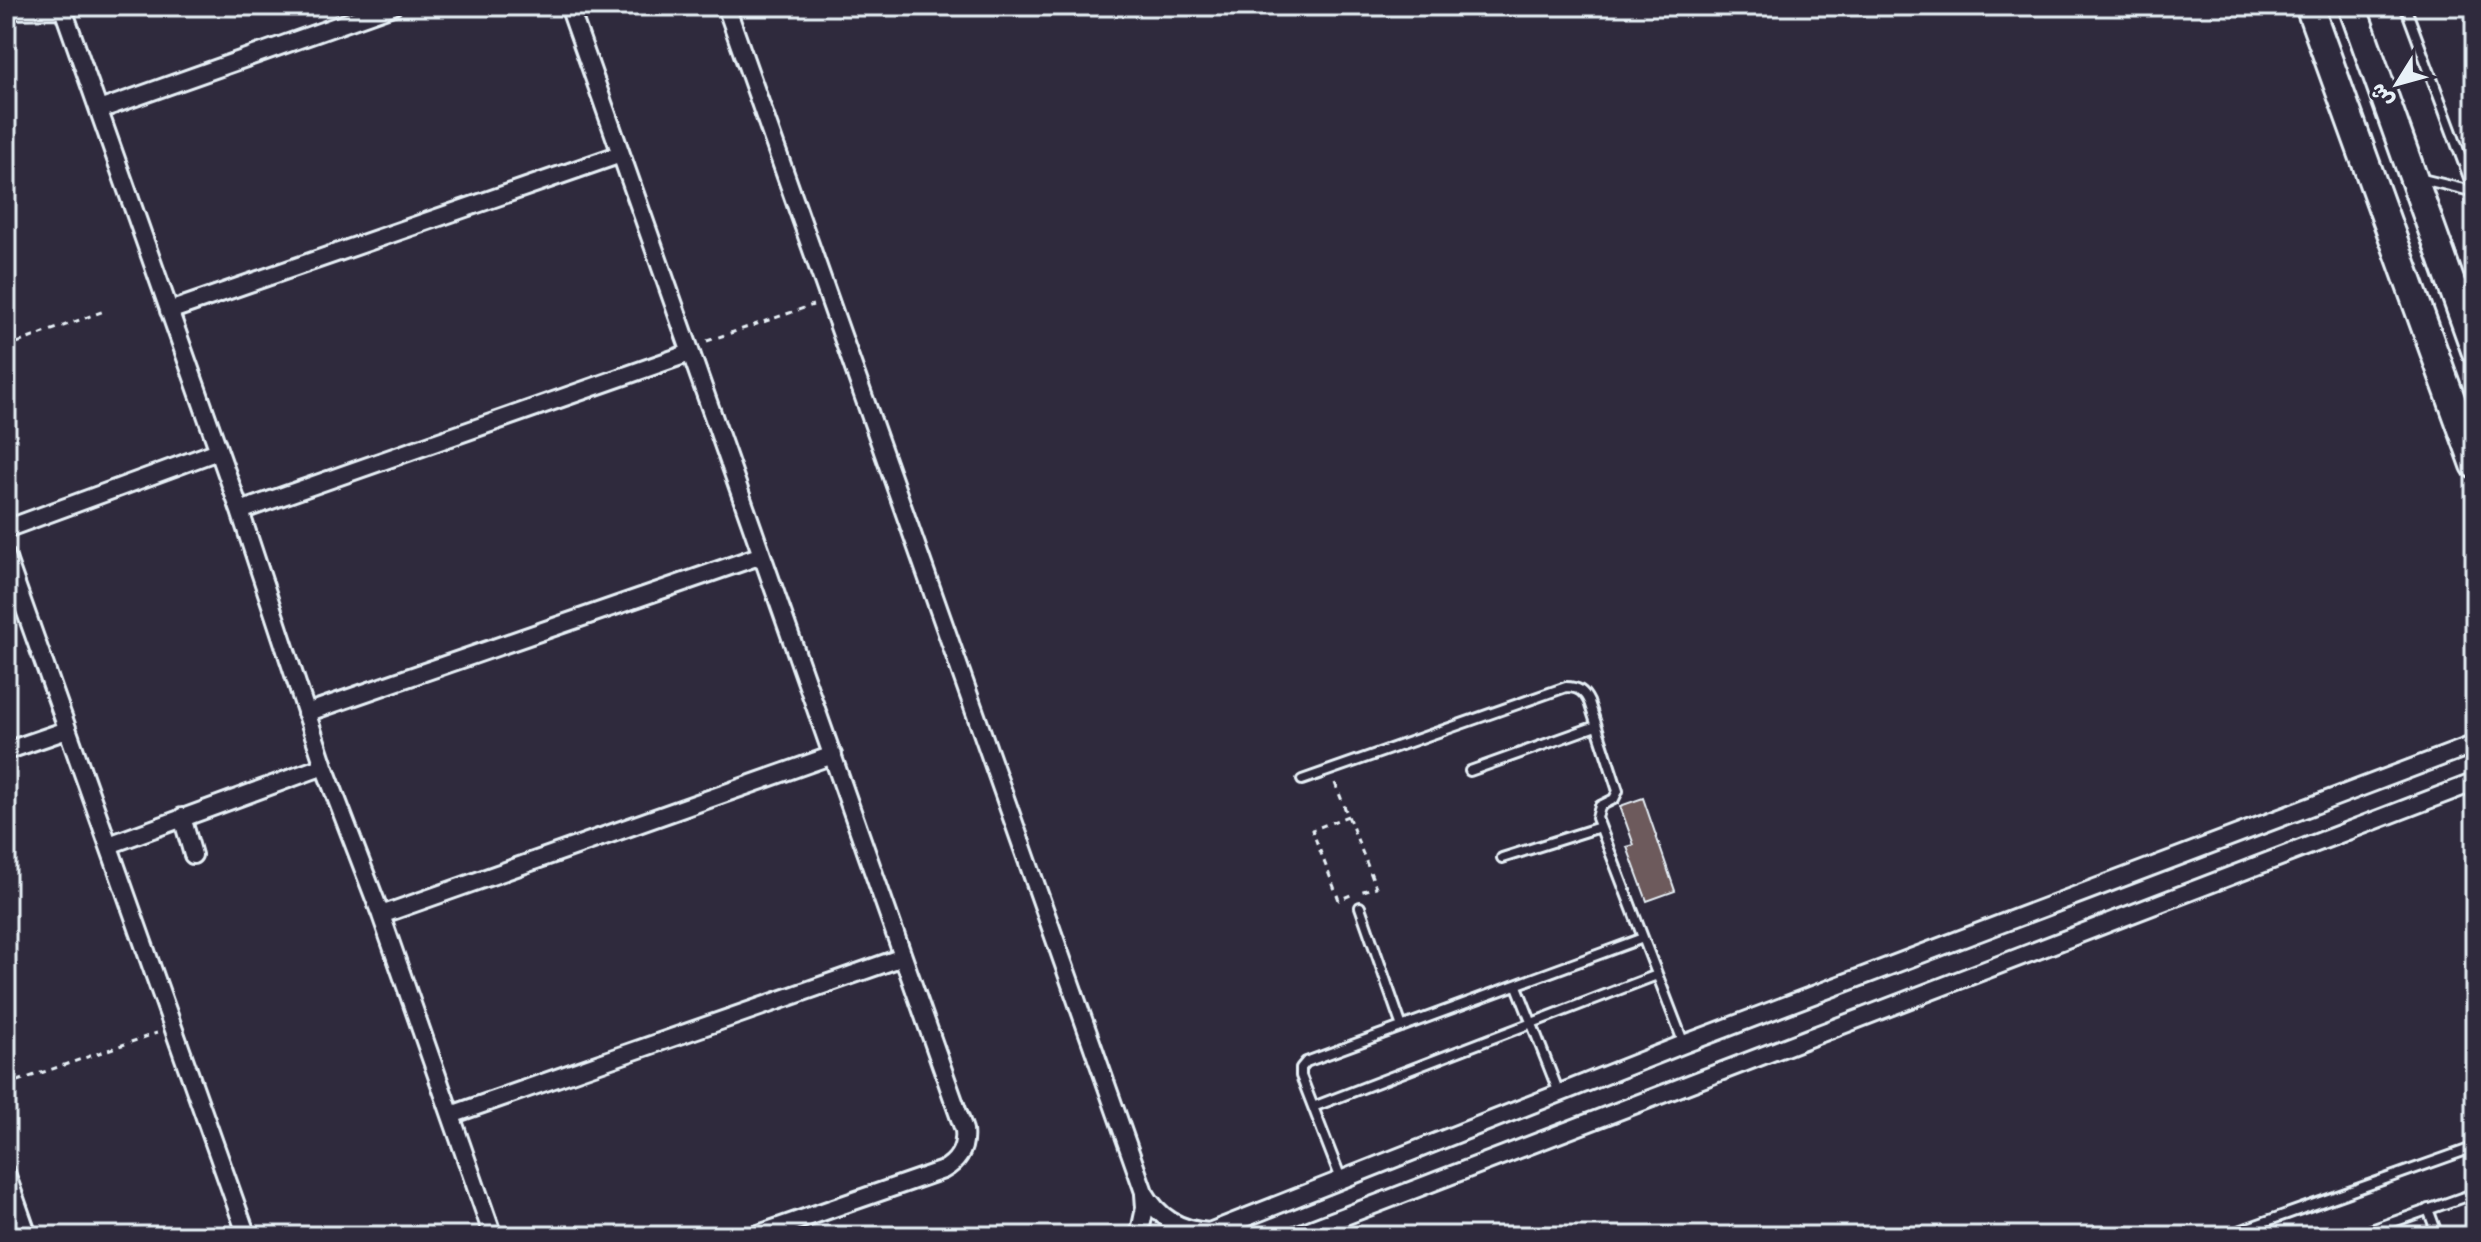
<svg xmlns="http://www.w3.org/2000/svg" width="2481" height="1242" font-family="'Gochi Hand','Playpen Sans Arabic',sans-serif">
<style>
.building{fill:#6d5a5b;stroke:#e8f1f8;stroke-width:2}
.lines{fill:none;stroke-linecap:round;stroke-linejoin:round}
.lane-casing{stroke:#e8f1f8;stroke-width:14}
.street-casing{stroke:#e8f1f8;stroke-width:22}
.primary-casing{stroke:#e8f1f8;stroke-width:32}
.path{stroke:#e8f1f8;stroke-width:3;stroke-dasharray:6 6;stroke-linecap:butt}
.lane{stroke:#2f2a3d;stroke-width:8}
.street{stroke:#2f2a3d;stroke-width:16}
.primary{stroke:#2f2a3d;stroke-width:26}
</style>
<rect width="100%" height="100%" fill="#2f2a3d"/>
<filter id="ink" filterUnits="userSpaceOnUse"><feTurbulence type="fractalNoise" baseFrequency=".0125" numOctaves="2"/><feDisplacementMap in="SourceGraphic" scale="16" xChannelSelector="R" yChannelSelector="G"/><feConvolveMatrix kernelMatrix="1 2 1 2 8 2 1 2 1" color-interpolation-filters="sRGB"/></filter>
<g filter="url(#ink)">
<path class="building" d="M1643,798L1675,891L1647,901L1627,847L1634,845L1620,806Z"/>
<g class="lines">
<g class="lane-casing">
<path id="lane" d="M2405,6L2475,194
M2418,178L2475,192
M2460,295L2475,272
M1470,771L1596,726
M1302,780L1566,687C1578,687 1584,691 1589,702L1618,791L1614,799L1600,806L1597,818L1684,1044
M1502,858L1600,827
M1360,907L1402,1027
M1517,986L1559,1093
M1313,1107L1657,975
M1341,1179L1301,1076V1068L1306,1062L1643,938
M2428,1209L2438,1236
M2225,1236L2475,1147
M2354,1236L2475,1193"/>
</g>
<g class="street-casing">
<path id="street" d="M62,6L240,511L324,766L381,915L493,1236
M569,6L964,1130C966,1148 959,1161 943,1170L753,1236
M726,6L1144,1192C1159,1218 1179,1230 1209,1232
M6,10L63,9
M99,110L393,6
M169,311L621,154
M240,511L690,353
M6,529L218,451
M6,556L247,1236
M306,713L762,555
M6,751L67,730
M182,817L193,855
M109,845L324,766
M381,915L833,755
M451,1115L903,957
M6,1173L28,1236
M1139,1236L1145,1208L1144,1194
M1199,1236L1684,1044L2475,744
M1293,1236L2475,782"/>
</g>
<g class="primary-casing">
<path id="primary" d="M2309,6L2475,465
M2352,6L2475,350"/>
</g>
<path class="path" d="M707,341L813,305
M6,347L104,311
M1335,783L1376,887L1360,892
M1348,816L1312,830L1339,900L1353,894
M6,1085L157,1033"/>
<use href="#lane" class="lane"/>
<use href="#street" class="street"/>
<use href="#primary" class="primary"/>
</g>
</g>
<rect width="2481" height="1242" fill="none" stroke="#2f2a3d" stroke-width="32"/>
<rect x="16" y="16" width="2449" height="1210" fill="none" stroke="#e8f1f8" stroke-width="3" filter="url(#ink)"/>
<g transform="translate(2397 84) rotate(233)" stroke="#2f2a3d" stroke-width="6" paint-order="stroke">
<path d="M0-6L14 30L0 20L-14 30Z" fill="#e8f1f8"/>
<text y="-12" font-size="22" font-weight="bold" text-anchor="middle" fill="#e8f1f8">ش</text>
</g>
</svg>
